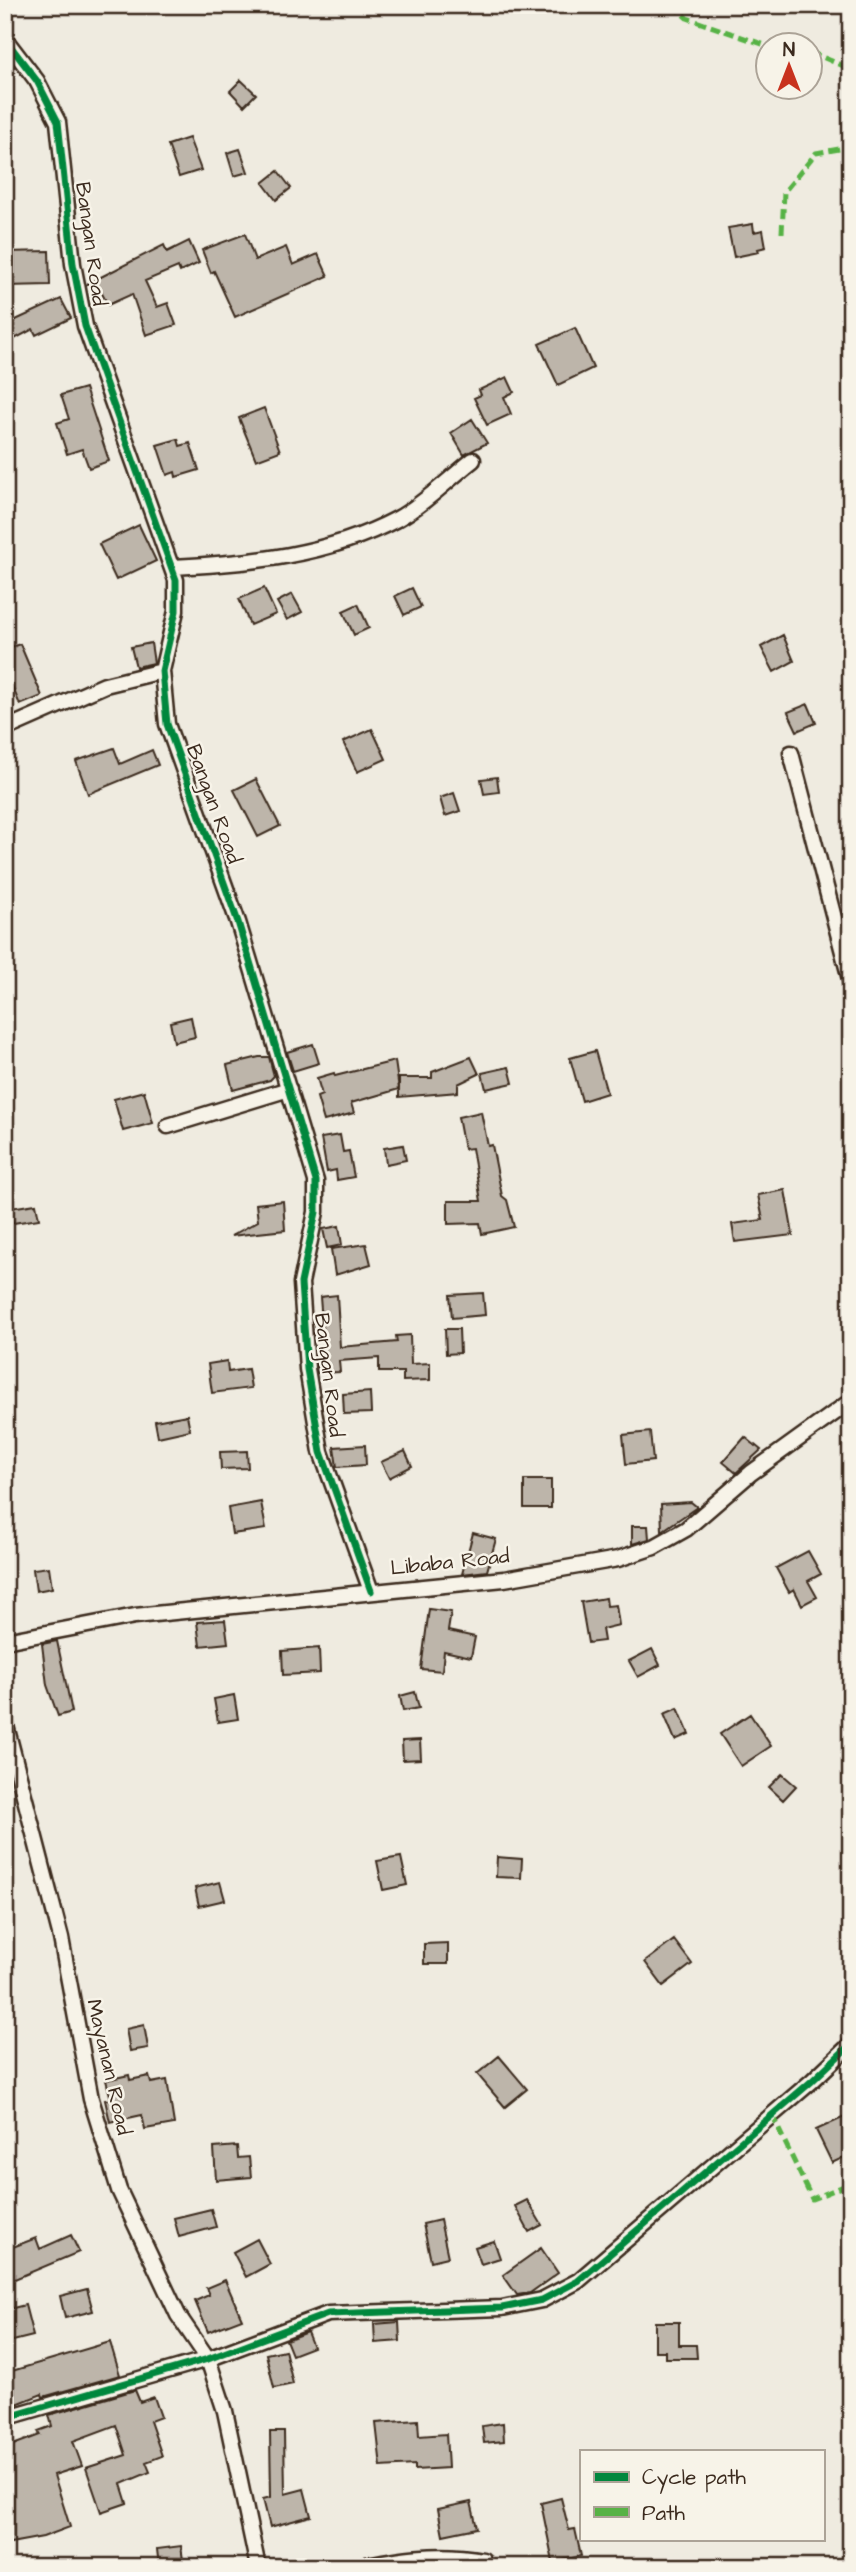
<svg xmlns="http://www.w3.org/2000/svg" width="856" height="2572" font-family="'Architects Daughter',sans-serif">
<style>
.building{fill:#bdb5aa;stroke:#3b2a1e;stroke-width:2}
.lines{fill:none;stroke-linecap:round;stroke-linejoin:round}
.minor-casing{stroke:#3b2a1e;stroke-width:19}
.minor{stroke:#f7f3e8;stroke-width:14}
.quiet{stroke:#57b245;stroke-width:5;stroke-dasharray:10 5;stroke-linecap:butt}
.cycleway-casing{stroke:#f7f3e8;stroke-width:11}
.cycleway{stroke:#00873e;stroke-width:7}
.labels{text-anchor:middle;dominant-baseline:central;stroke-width:5;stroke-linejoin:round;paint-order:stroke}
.street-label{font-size:21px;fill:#3b2a1e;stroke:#f7f3e8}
</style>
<rect width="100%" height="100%" fill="#efebe0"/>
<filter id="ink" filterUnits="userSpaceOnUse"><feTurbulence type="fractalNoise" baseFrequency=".0143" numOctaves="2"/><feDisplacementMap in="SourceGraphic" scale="14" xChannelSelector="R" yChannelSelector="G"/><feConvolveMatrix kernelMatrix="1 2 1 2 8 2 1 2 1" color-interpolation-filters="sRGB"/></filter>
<g filter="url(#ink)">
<path class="building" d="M241,80L256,94L244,106L230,91Z
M189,138L201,170L179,177L168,145Z
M240,149L248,172L234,176L227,153Z
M278,171L291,188L276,200L263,183Z
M753,224L754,232L763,230L766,247L758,249L759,252L734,257L728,228Z
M245,234L255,260L286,247L293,265L318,254L328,276L235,317L214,271L211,273L202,250Z
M189,241L199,263L180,272L178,267L145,281L157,307L168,303L176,325L146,335L132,294L108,305L97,284H87L164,245L167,252Z
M49,251L50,285L5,286V252Z
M61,299L71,318L36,335L33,329L5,344V325Z
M575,328L593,368L558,385L539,344Z
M507,377L514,392L504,397L511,414L487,425L474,398L481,395L479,390Z
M85,388L109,461L89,468L82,449L67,454L57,423L69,419L61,395Z
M264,408L280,451L256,460L239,418Z
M472,419L487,443L464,455L451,433Z
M178,439L180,446L190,443L199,470L176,477L175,472L167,475L157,445Z
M139,525L156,561L116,580L99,544Z
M264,588L276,614L250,625L239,599Z
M412,588L421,607L404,615L395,596Z
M292,594L302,612L287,620L277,602Z
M358,604L369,628L354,635L343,611Z
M783,635L794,661L774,672L761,647Z
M151,643L154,663L136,667L131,647Z
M20,644L42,696L20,705L5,669V649Z
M808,704L816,723L797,731L788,712Z
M372,729L386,759L357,772L343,742Z
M114,748L120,764L152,750L158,765L88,794L76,761Z
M497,777L499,792L484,794L481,779Z
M256,779L280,826L258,837L234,790Z
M454,793L460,811L445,816L440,798Z
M191,1017L195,1037L174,1042L170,1022Z
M313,1044L319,1063L293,1071L287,1052Z
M595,1051L607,1093L582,1101L570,1058Z
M259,1057H269L274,1076L270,1080L233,1090L227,1065Z
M471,1057L479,1074L458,1084V1092L399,1097V1078H432V1072Z
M395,1061L399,1089L351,1103L354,1113L324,1121L317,1097L322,1095L317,1078L334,1073L335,1076Z
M509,1067L513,1083L486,1089L482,1073Z
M144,1091L153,1123L123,1131L114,1099Z
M481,1112L488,1146L492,1145L502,1196L507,1200L514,1227L482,1234L480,1223L448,1224V1201H481L472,1148L464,1149L458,1117Z
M340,1135L343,1152L349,1151L354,1177L337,1180L336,1170L327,1172L321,1138Z
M403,1145L406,1160L386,1164L384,1148Z
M785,1190L793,1235L735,1242L732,1224L763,1220L758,1195Z
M283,1201L285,1230L231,1236L258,1221L256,1204Z
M36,1204L39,1219L13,1223L10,1208Z
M339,1226L342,1245L327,1248L323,1229Z
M366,1244L371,1264L335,1275L331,1249Z
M483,1293L485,1315L452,1318L450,1295Z
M337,1295L340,1347L397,1342L396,1336L410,1335L411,1364L430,1363V1380L403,1381V1372H379V1358L339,1361L340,1372L318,1373L315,1349L324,1348L320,1297Z
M445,1329H459L460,1353L446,1354Z
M227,1361L228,1372L248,1369L251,1388L212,1393L208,1364Z
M370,1392L371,1413L344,1414L343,1394Z
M187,1415L190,1430L158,1437L155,1421Z
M650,1432L653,1461L626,1464L623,1435Z
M745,1437L761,1450L736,1473L723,1462Z
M365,1445L366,1465L337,1467L334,1447Z
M247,1451L248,1468L221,1469L220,1452Z
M405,1451L412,1466L389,1478L381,1462Z
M524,1480H551V1508H524Z
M261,1502L266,1529L232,1534L228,1508Z
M691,1502L697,1507L662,1531L661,1504Z
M632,1526H648L649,1539L632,1544Z
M473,1533L496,1539L487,1571L462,1574Z
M808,1551L821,1574L808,1581L817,1597L802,1605L794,1589L789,1592L776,1568Z
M49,1567L52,1588L36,1591L33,1569Z
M606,1598L607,1606L616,1605L619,1625L602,1629L604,1641L588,1643L581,1602Z
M429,1609L451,1612L448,1631L475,1637L471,1657L444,1651L442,1671L421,1669Z
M225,1620L228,1643L200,1646L197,1622Z
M57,1641L72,1712L58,1716L47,1685L42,1644Z
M319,1648L320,1673L283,1675L282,1651Z
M652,1649L660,1665L638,1677L629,1661Z
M415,1692L419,1708L403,1711L400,1696Z
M234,1695L238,1719L218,1722L214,1699Z
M678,1708L689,1734L675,1740L664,1714Z
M750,1714L771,1746L741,1766L720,1734Z
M420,1740L421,1759L403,1760L402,1741Z
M782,1774L796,1786L783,1800L769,1787Z
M401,1857L407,1885L383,1890L377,1861Z
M497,1857L522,1859L521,1878L496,1877Z
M220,1882L225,1900L199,1906L195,1888Z
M674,1940L692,1964L663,1986L645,1962Z
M448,1943V1964H424V1944Z
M144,2025L148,2048L130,2051L126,2029Z
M499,2056L527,2089L505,2107L477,2074Z
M129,2075L130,2080L149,2076L151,2083L167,2080L174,2124L145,2129L142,2115L110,2122L105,2100L111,2099L106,2080Z
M851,2114V2154L832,2163L816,2130Z
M237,2146L238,2158L249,2157L251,2177L216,2180L214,2148Z
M527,2200L542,2225L529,2232L515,2206Z
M211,2209L216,2227L179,2237L174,2218Z
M440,2220L448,2257L431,2261L423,2224Z
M71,2235L79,2252L10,2281L5,2271V2250L36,2238L40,2249Z
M257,2239L270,2264L246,2277L233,2252Z
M494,2241L500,2258L481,2264L475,2247Z
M541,2248L558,2273L530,2293L517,2295L503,2275Z
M225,2280L242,2319L208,2332L195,2301L209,2295L206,2288Z
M87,2289L93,2311L65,2318L60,2296Z
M25,2305L33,2336L5,2343V2310Z
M399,2322L400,2341L375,2343L374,2324Z
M655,2322H679V2345H696L697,2358H665V2351H655Z
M307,2332L313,2347L292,2355L286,2340Z
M110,2342L120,2375L43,2397L42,2394L9,2407L5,2397V2373Z
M285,2350L293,2384L274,2388L266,2354Z
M135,2390L140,2402L154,2397L161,2417L150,2421L162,2456L146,2462L150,2472L121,2484L127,2503L101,2512L86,2468L126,2455L116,2425L73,2441L82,2466L54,2475L70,2527L43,2537L5,2544V2448L40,2435L38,2431L52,2426L49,2415Z
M418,2420L419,2436L446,2434L448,2468L415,2470V2465L381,2467L376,2423Z
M503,2423L504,2441L484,2443L482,2426Z
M270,2432H284L285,2494L304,2489L311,2516L270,2527L263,2499L271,2497Z
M561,2498L569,2530L575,2529L581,2556L553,2562L541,2503Z
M471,2502L477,2528L443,2535L438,2509Z
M181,2546L184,2567H159L157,2549Z"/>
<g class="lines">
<g class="minor-casing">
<path id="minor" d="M5,39L37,81L58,122L73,264L85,326L176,580V611L162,671L167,724L238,922L316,1181V1212L301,1283L307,1369L321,1452L371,1591
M173,567C250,563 327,556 397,519C424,504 449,479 473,460
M5,729L105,685L162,671
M791,753L851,983
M168,1126L289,1089
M5,1641L135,1616L504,1579L618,1559L654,1547L686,1529L751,1473L851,1401
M5,1722L61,1938L91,2099L119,2190L178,2315L208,2359L225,2411L258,2567
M5,2418L208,2359L328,2314L502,2308L542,2300L578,2281L812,2081L851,2044
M356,2567C400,2558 439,2552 483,2560"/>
</g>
<use href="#minor" class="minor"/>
<path class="quiet" d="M672,5L687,18L768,46
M810,52L851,69
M782,233L784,192L816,153L851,147
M772,2115L812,2199L851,2183"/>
<g class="cycleway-casing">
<path id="cycleway" d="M5,39L37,81L58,122L73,264L85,326L176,580V611L162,671L167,724L238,922L316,1181V1212L301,1283L307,1369L321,1452L371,1591
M5,2418L208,2359L328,2314L502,2308L542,2300L578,2281L812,2081L851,2044"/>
</g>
<use href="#cycleway" class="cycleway"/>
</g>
</g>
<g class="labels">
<g class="street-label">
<text transform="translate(91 244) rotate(82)">Bangan Road</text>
<text transform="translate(214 804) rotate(70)">Bangan Road</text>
<text transform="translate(329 1375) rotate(83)">Bangan Road</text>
<text transform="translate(450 1562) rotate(-6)">Libaba Road</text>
<text transform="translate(109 2067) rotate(77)">Mayanan Road</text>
</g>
</g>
<rect width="856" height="2572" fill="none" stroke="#f7f3e8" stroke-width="28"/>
<rect x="14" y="14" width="828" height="2544" fill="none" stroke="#3b2a1e" stroke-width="2.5" filter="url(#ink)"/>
<rect x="580" y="2450" width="245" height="91" fill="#f7f3e8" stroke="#aca397" stroke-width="2"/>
<rect x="594" y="2472" width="35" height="10" fill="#00873e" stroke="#aca397" stroke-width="2"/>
<text x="642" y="2484" font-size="21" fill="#3b2a1e">Cycle path</text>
<rect x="594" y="2507" width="35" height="10" fill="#57b245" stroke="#aca397" stroke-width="2"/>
<text x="642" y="2520" font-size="21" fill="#3b2a1e">Path</text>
<g transform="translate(789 66)"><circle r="33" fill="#f7f3e8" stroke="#aca397" stroke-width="2"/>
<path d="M0-5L12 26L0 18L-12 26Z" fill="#c8321e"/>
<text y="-10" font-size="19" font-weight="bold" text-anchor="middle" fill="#3b2a1e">N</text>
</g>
</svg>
